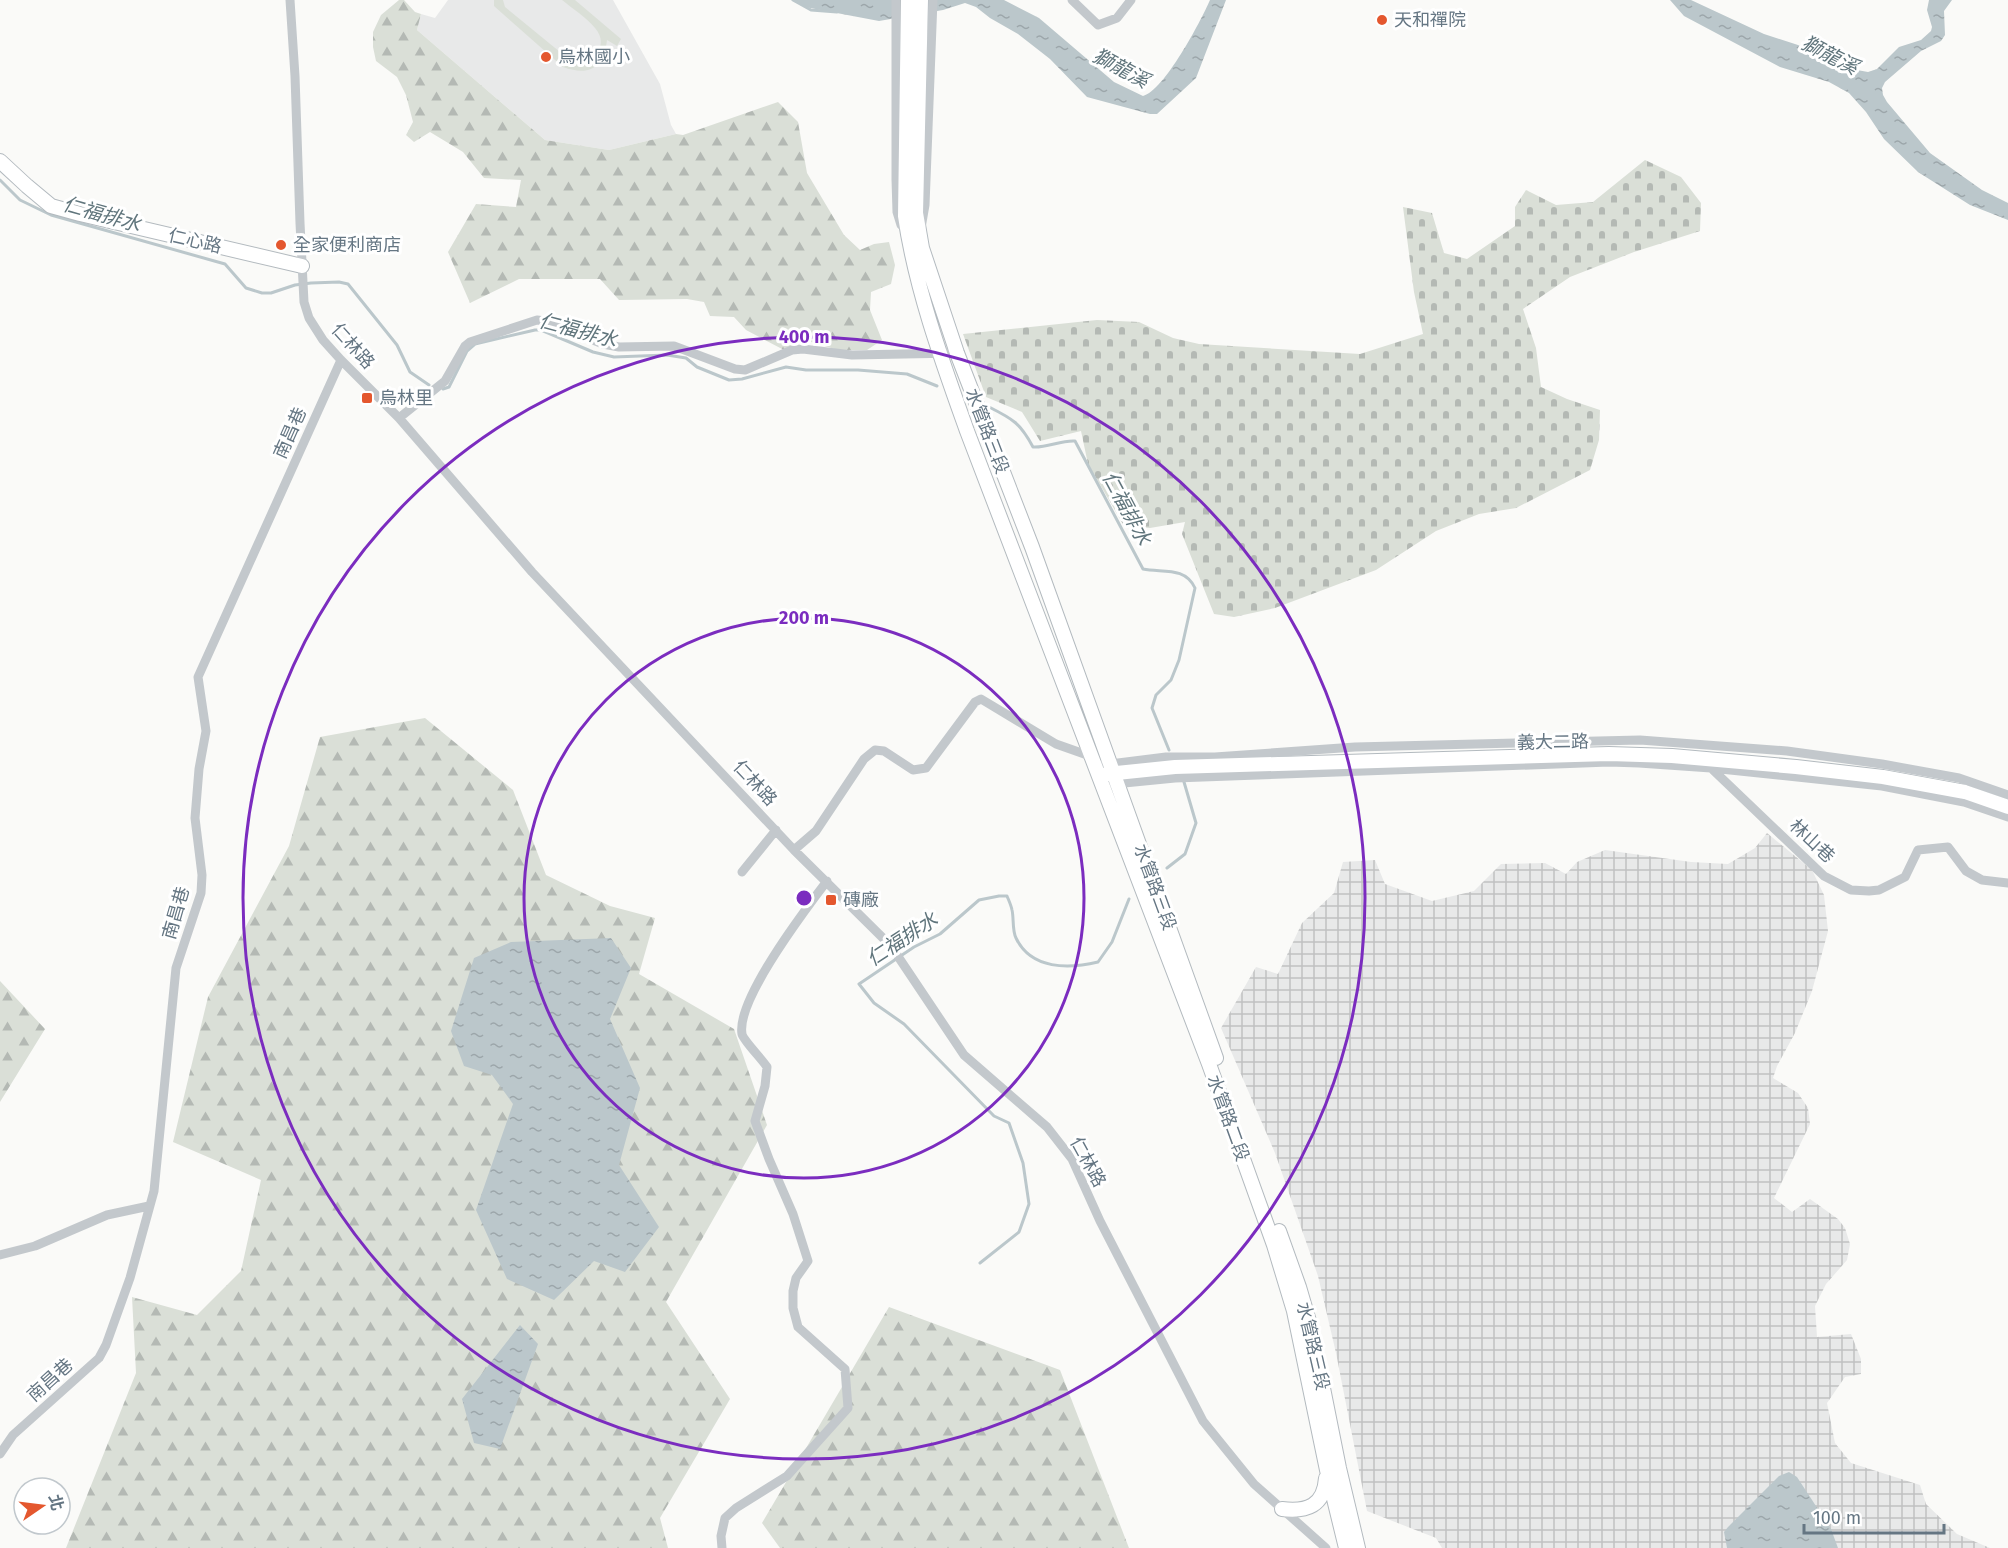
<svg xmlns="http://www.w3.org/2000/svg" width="2008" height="1548" font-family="'Fira Sans','Noto Sans TC',sans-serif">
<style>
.built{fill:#e8e9e9}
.industrial{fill:url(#industrial-grid)}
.forest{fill:url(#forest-firs)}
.cemetery{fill:url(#cemetery-stones)}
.pitch{fill:#dadfd7}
.water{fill:url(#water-ripples)}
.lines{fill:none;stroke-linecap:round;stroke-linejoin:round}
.stream{stroke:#bbc7cb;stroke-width:3}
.secondary-casing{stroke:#b3babf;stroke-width:16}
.street{stroke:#c3c8cc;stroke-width:9}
.secondary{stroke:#fff;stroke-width:14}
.ring{fill:none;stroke:#7b2cbf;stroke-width:3}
.poi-dot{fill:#e4572e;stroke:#fff;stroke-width:2}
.labels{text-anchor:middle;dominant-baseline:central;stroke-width:6;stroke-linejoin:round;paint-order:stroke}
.poi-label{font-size:18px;fill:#657683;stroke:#fff;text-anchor:start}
.street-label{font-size:18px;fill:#657683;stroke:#fff}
.water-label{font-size:20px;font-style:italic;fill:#60757c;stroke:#fff}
.centre{fill:#7b2cbf;stroke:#fff;stroke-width:3}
.ring-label{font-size:18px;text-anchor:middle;font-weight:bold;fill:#7b2cbf;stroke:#fff;stroke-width:6;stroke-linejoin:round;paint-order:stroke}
</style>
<defs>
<pattern id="industrial-grid" width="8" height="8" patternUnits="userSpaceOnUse" patternTransform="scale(1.5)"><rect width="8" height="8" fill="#e8e9e9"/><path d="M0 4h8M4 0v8" fill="none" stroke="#c0c1c2"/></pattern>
<pattern id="forest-firs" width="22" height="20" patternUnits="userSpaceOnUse" patternTransform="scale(1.5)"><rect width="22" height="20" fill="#dadfd7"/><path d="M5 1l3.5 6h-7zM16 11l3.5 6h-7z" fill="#b4b9b4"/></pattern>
<pattern id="cemetery-stones" width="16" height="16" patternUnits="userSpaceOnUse" patternTransform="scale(1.5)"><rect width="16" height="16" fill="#dadfd7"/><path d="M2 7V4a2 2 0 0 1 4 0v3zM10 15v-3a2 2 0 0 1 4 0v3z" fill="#b4b9b4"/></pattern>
<pattern id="water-ripples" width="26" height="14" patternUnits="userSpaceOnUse" patternTransform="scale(1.5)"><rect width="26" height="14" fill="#bbc7cb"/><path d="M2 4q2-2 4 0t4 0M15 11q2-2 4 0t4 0" fill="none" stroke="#9ca6aa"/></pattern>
</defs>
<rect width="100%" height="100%" fill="#fafaf8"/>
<path class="built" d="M448,0H613L660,84L671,125L676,134L609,150L545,140L417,30L421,14L435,18Z"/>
<path class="industrial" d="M1767,833L1812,870L1824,895L1828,931L1812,991L1795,1033L1777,1066L1773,1078L1798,1093L1808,1108L1810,1124L1774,1198L1792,1212L1810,1199L1838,1219L1845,1228L1850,1244L1847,1260L1826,1284L1815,1306L1817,1337L1851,1334L1861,1359V1374L1845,1377L1827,1403L1835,1443L1851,1463L1920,1485L1926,1504L1957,1534L1990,1548H1442L1436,1538L1367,1511L1336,1353L1318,1276L1275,1153L1221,1028L1256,967L1278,974L1302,923L1334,893L1343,862L1375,860L1385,884L1432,901L1474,891L1501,864L1545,863L1566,874L1577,862L1605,850L1691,862L1728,864L1755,848Z"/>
<path class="forest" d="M399,0H404L415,12L421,14L417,30L545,140L609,150L676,134L683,135L778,102L798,122L807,173L844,235L860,250L874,244L889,242L895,265L891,284L871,292L870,310L882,340L867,350H838L808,341L784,350L746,330L734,317L710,316L704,302L687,299L619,300L600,279H519L470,303L448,252L476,204L516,207L521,180L484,178L463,152L430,132L414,142L406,135L413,122L406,95L397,77L376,61L373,47V32L381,15Z
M425,718L513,790L546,875L610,906L655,918L639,974L734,1029L767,1125L666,1302L730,1399L660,1518L668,1548H66L136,1373L132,1297L197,1315L241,1271L261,1180L173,1142L208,997L289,846L320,737Z
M0,981L45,1029L0,1102Z
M889,1307L1060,1370L1129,1548H780L762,1523Z"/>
<path class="cemetery" d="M1645,160L1681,177L1701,203L1700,231L1634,252L1570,277L1523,309L1536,348L1541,387L1567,399L1600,410L1599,440L1590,470L1516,508L1479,514L1436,531L1376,570L1275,608L1234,617L1214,614L1182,534L1185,522L1150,528L1124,526L1088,464L1081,431L1040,441L1022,412L986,397L963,334L1097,320L1139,322L1173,338L1199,344L1360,354L1423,334L1414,292L1403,207L1432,213L1444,253L1467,259L1515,226V207L1526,190L1556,205L1593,202Z"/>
<path class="pitch" d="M494,0H503L505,7L571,61C591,66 611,46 595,28C586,17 573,9 562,0H575L621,39L617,46L607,40C604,67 590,77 563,67L494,6Z"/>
<path class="water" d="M793,0H1004L1039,18L1114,82L1143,96C1164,91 1201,21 1210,0H1226L1196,78L1157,114H1150L1087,97L1050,59L1018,34L990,18L976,7L965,3L943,10L879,21L805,7Z
M1670,0H1691L1764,34L1798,45L1846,68L1868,72L1877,69L1899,47L1921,40L1931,31L1932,27L1927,10L1929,0H1952L1944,11L1945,35L1941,41L1921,51L1885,82L1882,88L1883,95L1887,102L1930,153L1982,190L2008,203V220L1970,205L1918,172L1884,139L1866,112L1849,93L1829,82L1780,67L1684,16Z
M611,938L631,968L610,1019L640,1088L619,1165L659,1227L625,1272L594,1261L554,1300L507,1279L476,1210L513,1104L492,1075L464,1066L451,1031L474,958L511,942Z
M520,1325L538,1344L500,1449L474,1443L462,1399Z
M1789,1472L1797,1477L1831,1529L1838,1548H1727L1724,1532L1728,1527L1779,1476Z"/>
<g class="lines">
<path class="stream" d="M793,0L811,10L837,12
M0,180L20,200L51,215L225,264L246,288L262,293H271L295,285L311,283L339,282L348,284L397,345L410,372L429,385
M443,389L449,387L467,351L475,344L535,330H541L593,352L614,357L667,355L686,358L697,367L729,380L742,379L786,367L806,370H858L907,374L937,386
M989,407C1013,419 1020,423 1033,447C1047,448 1061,440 1075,441L1143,569C1162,573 1185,566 1195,588L1179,660L1171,680L1156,695L1152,708L1169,750
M1167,868L1185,854L1196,823L1184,782
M980,1263L1019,1232L1029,1204L1023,1163L1009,1123L994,1116L904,1024L874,1003L859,984L914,947L940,934L979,900L999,896H1007C1009,901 1011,905 1012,910C1014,918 1012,930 1016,938C1031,970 1069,969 1098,962L1112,942L1129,899"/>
<g class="secondary-casing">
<path id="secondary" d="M908,0L905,216C916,290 942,361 967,431L1209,1064L1274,1245L1294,1311L1327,1470L1346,1548
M921,0L916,213L922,248L957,353L1032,547L1216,1058
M0,161L27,186L51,206L80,214L302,266
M1107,774L1175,767L1609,754L1672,756L1796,767L1883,777L1965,792L2008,807
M1279,1231L1299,1287L1311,1328L1339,1468L1358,1548
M1282,1509C1307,1512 1324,1506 1326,1478"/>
</g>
<path class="street" d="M290,0L295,76L300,223L304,302L309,318L323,340L341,360L399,418L532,572L794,850L891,946L964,1055L1047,1127L1072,1159L1100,1221L1203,1421L1254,1484L1326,1548
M896,0V179L897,212L901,225
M1072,0L1098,25L1117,18L1131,0
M921,228L925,205L933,0
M399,418L445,381L465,346L470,342L537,320L546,321L603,344L619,347L674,346L735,369L745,370L792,350L803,349L852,355L957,353
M1094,766L1166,757H1215L1355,747L1640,740L1787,751L1882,764L1959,778L2008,795
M1711,768L1824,876L1851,890L1869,891L1879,890L1905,877L1918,850L1948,847L1966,871L1982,880L2008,883
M1114,784L1175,778L1609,762L1639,763L1711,768L1882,786L1964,802L2008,817
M794,850L816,831L864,759L875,750L884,751L913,770L926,768L975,702L981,699L1056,744L1090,756
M742,872L776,830
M0,1255L35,1246L107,1215L149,1206
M0,1454L13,1435L99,1358L106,1345L130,1278L154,1191L176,968L201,893L202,875L195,818L199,769L206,731L198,677L341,360
M722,1548L721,1536L725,1518L736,1508L787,1476L848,1408L845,1369L798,1327L793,1308V1291L796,1278L808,1261L793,1214L769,1159L755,1121L765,1086L767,1067C762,1059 743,1040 742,1034C736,1000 805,910 827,881"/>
<use href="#secondary" class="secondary"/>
</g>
<g class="ring">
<circle cx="804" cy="898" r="280"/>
<circle cx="804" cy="898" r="561"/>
</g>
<g class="poi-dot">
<circle cx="1382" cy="20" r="6"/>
<circle cx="546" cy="57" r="6"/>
<circle cx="281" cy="245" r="6"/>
<rect x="361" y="392" width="12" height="12" rx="3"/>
<rect x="825" y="894" width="12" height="12" rx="3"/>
</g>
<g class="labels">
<g class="poi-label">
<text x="1394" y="20">天和禪院</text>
<text x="558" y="57">烏林國小</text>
<text x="293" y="245">全家便利商店</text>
<text x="379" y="398">烏林里</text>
<text x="843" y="900">磚廠</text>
</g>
<g class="street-label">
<text transform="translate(195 241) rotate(13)">仁心路</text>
<text transform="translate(353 346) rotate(48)">仁林路</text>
<text transform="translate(987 431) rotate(69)">水管路三段</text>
<text transform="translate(290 433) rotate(-66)">南昌巷</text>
<text transform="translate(1553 742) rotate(-1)">義大二路</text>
<text transform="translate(755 783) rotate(47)">仁林路</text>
<text transform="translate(1812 841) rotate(43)">林山巷</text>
<text transform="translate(1155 887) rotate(70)">水管路三段</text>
<text transform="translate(176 913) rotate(-74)">南昌巷</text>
<text transform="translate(1228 1118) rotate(70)">水管路二段</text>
<text transform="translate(1088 1162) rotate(61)">仁林路</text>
<text transform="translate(1313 1346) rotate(77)">水管路三段</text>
<text transform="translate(50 1380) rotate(-42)">南昌巷</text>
</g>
<g class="water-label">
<text transform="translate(1830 55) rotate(27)">獅龍溪</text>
<text transform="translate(1121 68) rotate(28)">獅龍溪</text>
<text transform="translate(102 214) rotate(16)">仁福排水</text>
<text transform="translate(578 330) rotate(15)">仁福排水</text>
<text transform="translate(1127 508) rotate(62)">仁福排水</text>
<text transform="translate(902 939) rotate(-33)">仁福排水</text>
</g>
</g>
<circle cx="804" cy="898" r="9" class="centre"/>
<g class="ring-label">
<text x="804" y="343">400 m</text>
<text x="804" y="624">200 m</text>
</g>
<g transform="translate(42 1506) rotate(76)"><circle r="28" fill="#ffffff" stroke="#c1c8cd" stroke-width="1.5"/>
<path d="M0-4.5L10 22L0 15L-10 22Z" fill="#e4572e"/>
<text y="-9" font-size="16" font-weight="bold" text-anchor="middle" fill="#657683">北</text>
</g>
<path d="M1804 1524v9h140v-9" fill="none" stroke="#657683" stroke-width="3"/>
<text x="1813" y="1524" font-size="18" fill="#657683" stroke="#ffffff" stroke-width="4.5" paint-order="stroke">100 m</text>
</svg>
